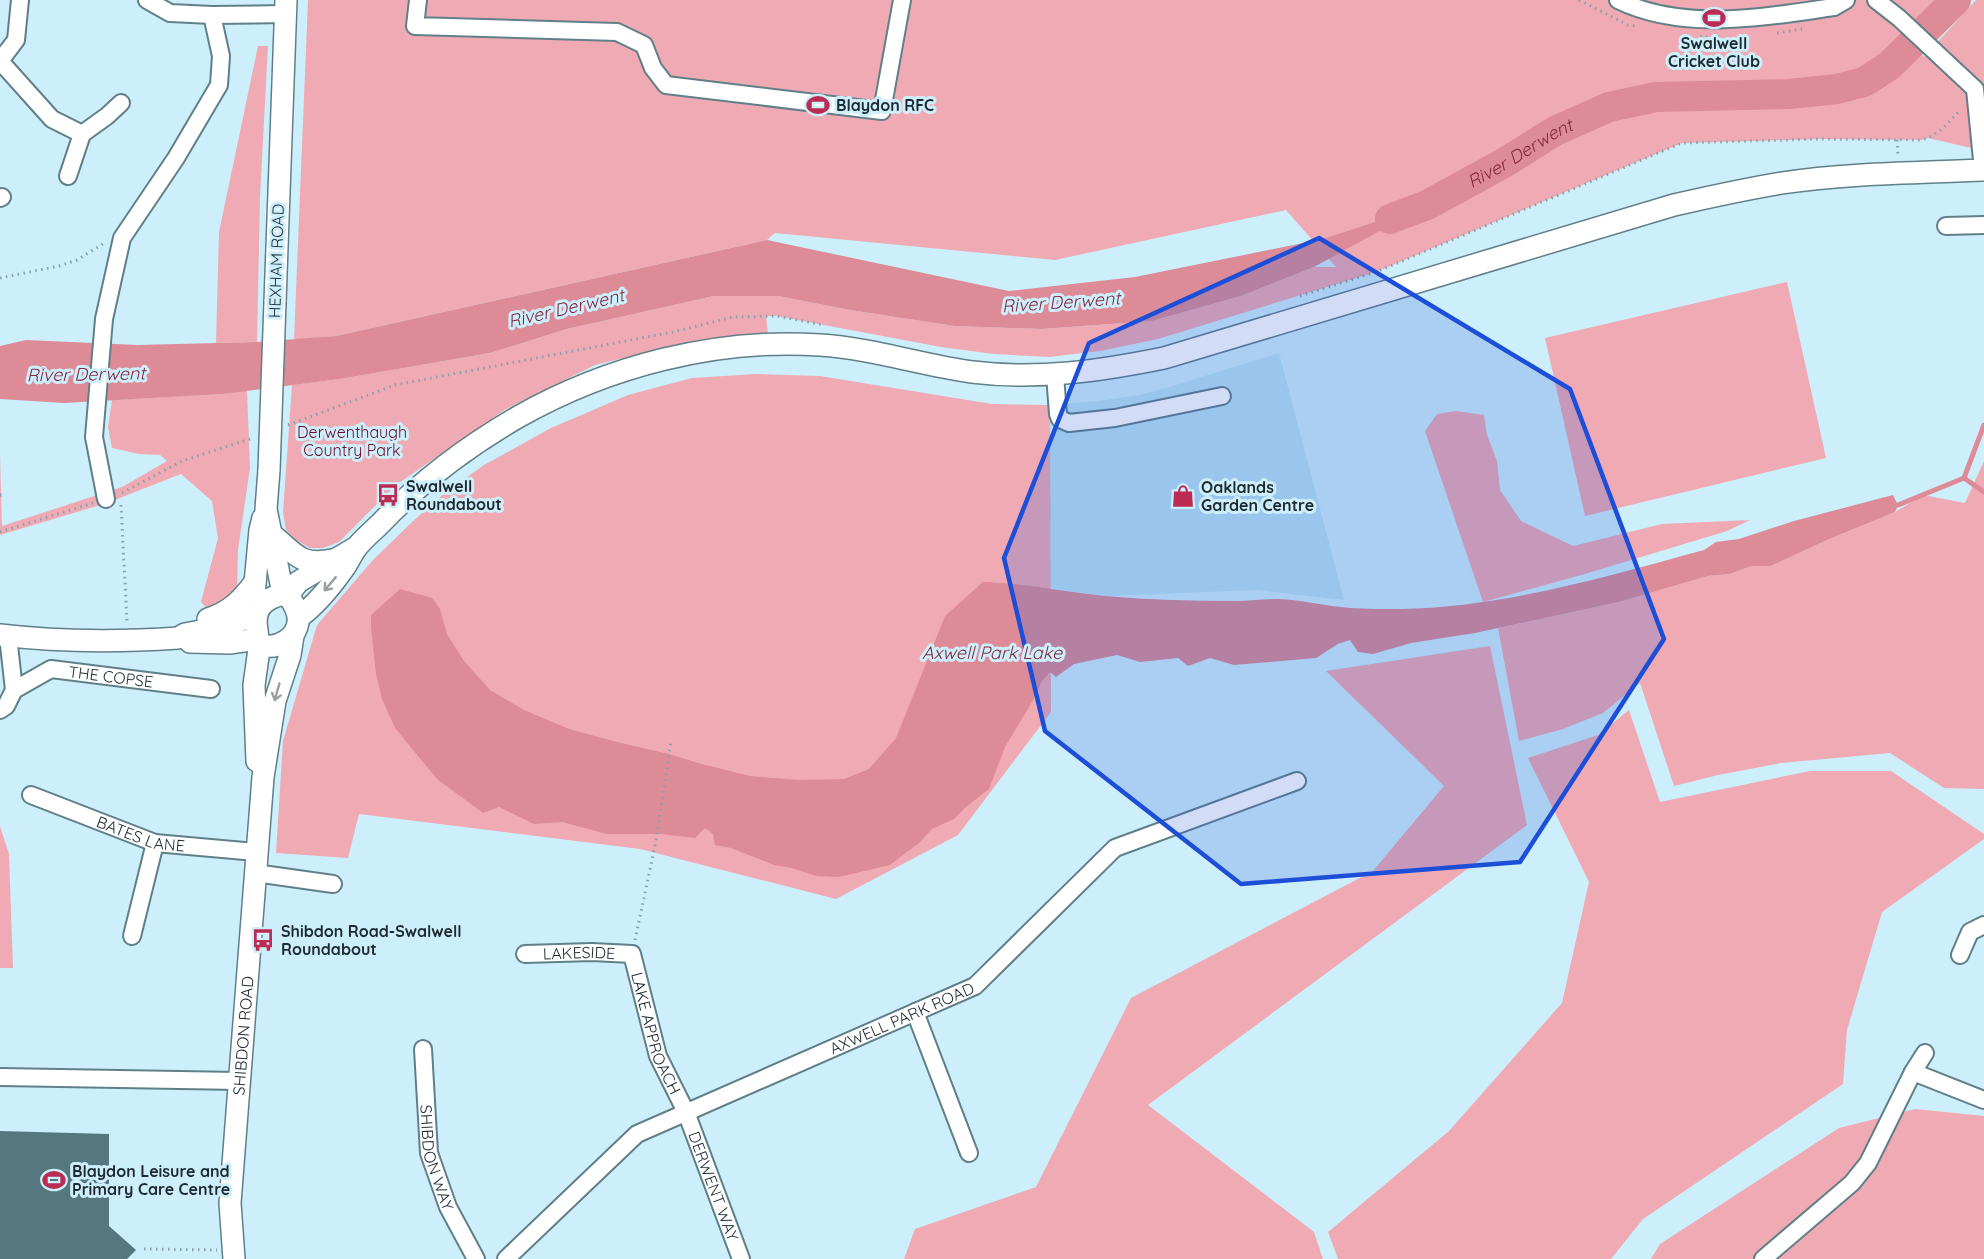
<svg xmlns="http://www.w3.org/2000/svg" width="1984" height="1259" font-family="Quicksand,sans-serif">
<style>
.built{fill:#b9e4f3}
.green{fill:#f0aab3}
.water{fill:#dd8c97}
.lines{fill:none;stroke-linecap:round;stroke-linejoin:round}
.stream{stroke:#dd8c97;stroke-width:5}
.river{stroke:#dd8c97;stroke-width:30}
.building{fill:#577780}
.minor-casing{stroke:#607f89;stroke-width:20}
.major-casing{stroke:#607f89;stroke-width:24}
.path{stroke:#87a1aa;stroke-width:3;stroke-dasharray:1.5 4.5;stroke-linecap:butt}
.minor{stroke:#fff;stroke-width:16}
.major{stroke:#fff;stroke-width:21}
.major-bridge-casing{stroke:#607f89;stroke-width:24;stroke-linecap:butt}
.major-bridge{stroke:#fff;stroke-width:21}
.oneway{stroke:#999fa1}
.marked{fill:#1d4ed8;fill-opacity:0.2;stroke:#1d4ed8;stroke-width:4.5;stroke-linejoin:round}
.labels{text-anchor:middle;dominant-baseline:central;stroke-width:6;stroke-linejoin:round;paint-order:stroke}
.poi-label{font-size:16px;font-weight:bold;fill:#1d2a2f;stroke:#cdeffb;text-anchor:start}
.street-label{font-size:16px;fill:#1d2a2f;stroke:#cdeffb}
.park-label{font-size:16px;fill:#6d0c2a;stroke:#cdeffb}
.water-label{font-size:18px;font-style:italic;fill:#86273d;stroke:#cdeffb}
</style>
<rect width="100%" height="100%" fill="#cdeffb"/>
<path class="built" d="M1279,353L1344,600L1257,590L1104,596L1050,588V405L1099,401L1139,395L1166,388Z"/>
<path class="green" d="M308,0H1938L1901,34L1924,57L1976,0H1984V151L1928,138L1921,140L1821,139L1682,143L1376,272L1158,339L1100,351L1049,357L994,354L941,347L776,316H766L768,334L676,345L595,365L506,409L396,485L339,542L323,548H310L296,540L286,530L283,512L292,385L340,379L490,353L567,329L714,296H778L850,310L954,326L1042,329L1152,321L1241,296L1314,267H1336L1286,210L1055,260L775,233L767,240L336,336L294,340Z
M258,46H268L260,197L257,342L216,343L219,232Z
M1787,282L1826,458L1585,516L1545,338Z
M756,374L820,376L992,404L1050,405L1051,712L958,835L836,899L640,849L359,814L348,858L276,853L283,741L317,625L373,560L411,523L447,491L484,465L551,428L628,395L692,378Z
M247,390L250,468L238,550L237,587L233,595L208,610L201,602L218,538L212,501L181,474L107,503L0,535V454L2,526L122,487L167,461L160,455L139,454L112,448L108,427L112,400L223,394Z
M1456,411L1484,415L1487,435L1497,461L1500,490L1521,521L1573,546L1662,524L1750,520L1727,531L1585,574L1483,602L1425,431L1437,414Z
M1984,461V789L1944,788L1890,753L1781,763L1718,775L1674,786L1640,683L1603,713L1563,729L1519,741L1498,628L1619,602L1708,576L1730,574L1752,566H1771L1827,540L1895,512L1923,495L1965,503Z
M1490,646L1527,825L1148,1105L1314,1232L1323,1259H904L915,1229L1036,1187L1131,998L1373,871L1444,786L1326,671Z
M1629,710L1660,802L1810,771H1891L1984,834V839L1882,912L1847,1030L1843,1084L1643,1219L1611,1259H1338L1328,1232L1449,1131L1562,1003L1589,882L1528,758L1598,735Z
M0,826L9,854L13,968H0Z
M1915,1109L1984,1116V1259H1651L1660,1244L1839,1128Z"/>
<path class="water" d="M1427,205L1314,267L1241,296L1152,321L1042,329L954,326L850,310L778,296H714L567,329L490,353L340,379L223,394L64,403L0,399V346L26,340L138,345L257,342L336,336L767,240L1009,291L1135,277L1323,239Z
M1893,495L1898,505L1895,512L1827,540L1771,566H1752L1730,574L1708,576L1619,602L1475,633L1411,643L1373,654L1358,652L1350,640L1338,644L1316,658L1234,665L1210,658L1188,666L1178,658L1140,662L1117,655L1074,664L1056,677L1050,672L1042,681L1032,702L1005,747L989,789L966,807L954,819L932,829L919,843L890,865L839,877L816,876L792,868L774,865L731,848L715,845L713,834L705,828L695,838L660,834H607L562,822L534,824L499,807L483,813L437,779L395,728L382,699L376,674L371,627V615L400,589L432,598L440,609L447,634L464,661L490,690L524,710L569,729L621,743L669,754L698,763L750,776L798,780L844,779L869,769L896,738L945,616L983,582C1024,583 1064,592 1105,596C1149,600 1193,601 1237,601C1251,601 1264,599 1278,599C1302,600 1326,606 1350,608C1367,609 1384,609 1400,609C1504,607 1605,577 1704,550L1716,542L1739,539L1794,521Z"/>
<g class="lines">
<path class="stream" d="M1964,478L1984,492
M1898,505L1964,478L1984,425"/>
<path class="river" id="s1" d="M1390,219L1427,205L1504,163L1555,131L1609,107L1656,97L1789,94L1837,89L1864,82L1889,66L1956,0"/>
</g>
<path class="building" d="M0,1131L109,1134V1226L136,1250L127,1259H0Z"/>
<g class="lines">
<g class="minor-casing">
<g id="minor">
<path d="M147,0L170,13L212,15"/>
<path d="M418,0L415,26L617,32L644,45L653,68L666,85L882,111L902,0"/>
<path d="M1618,0C1683,32 1765,17 1834,7L1846,0"/>
<path d="M1876,0L1899,18L1975,89L1983,170"/>
<path d="M0,61L52,119L82,134L68,176"/>
<path d="M0,61L16,40L20,0"/>
<path d="M82,134L107,116L121,103"/>
<path d="M0,198L2,197"/>
<path d="M1946,226L1984,225"/>
<path d="M1055,375L1058,414L1060,419L1069,423L1115,418L1222,396"/>
<path d="M106,499L94,437L104,319L122,238L176,158L219,85L221,56L212,15L286,14"/>
<path d="M8,636L14,690"/>
<path id="s2" d="M0,710L6,706L14,690L51,669L211,689"/>
<path id="s3" d="M31,795L155,843L256,852"/>
<path d="M255,873L333,884"/>
<path d="M132,936L155,843"/>
<path id="s4" d="M525,954L592,952L632,954L658,1056L686,1112L741,1259"/>
<path d="M1960,955L1970,932L1984,925"/>
<path d="M915,1012L969,1153"/>
<path id="s5" d="M423,1049L429,1153L448,1207L476,1259"/>
<path d="M1913,1072L1984,1100"/>
<path d="M0,1077L239,1081"/>
<path id="s6" d="M506,1259L637,1134L975,986L1115,848L1297,781"/>
<path d="M1763,1259L1852,1183L1868,1163L1913,1072L1925,1053"/>
</g>
</g>
<g class="major-casing">
<g id="major">
<path d="M275,302L286,0"/>
<path d="M269,470L266,509L283,594"/>
<path d="M271,534C294,552 299,567 332,560"/>
<path d="M254,594L260,530L263,518"/>
<path d="M283,594C289,596 292,600 295,607C310,637 267,657 258,640C258,638 257,631 257,630C253,609 263,599 283,594Z"/>
<path d="M288,595L298,582L355,548"/>
<path d="M299,617C316,605 332,585 344,568C349,561 352,553 357,547C364,538 373,531 381,523C421,481 468,446 518,417C608,366 716,338 820,345C871,348 921,365 972,372C1037,380 1100,371 1164,358L1674,205C1709,197 1745,189 1782,183C1848,173 1917,173 1984,170"/>
<path d="M208,619C230,612 242,600 255,582"/>
<path d="M0,635C59,642 119,642 178,638L185,634L222,627L255,615"/>
<path d="M190,642L229,643L258,639"/>
<path d="M257,761L254,685L260,642"/>
<path id="s7" d="M234,1259L230,1203L263,777L275,701L290,655L293,636"/>
</g>
</g>
<path class="path" d="M1579,0L1628,25L1637,26
M1777,33L1803,29
M1700,37H1720
M1897,140L1898,155
M0,278L59,266L77,260L106,242
M1300,296L1376,272L1682,143L1821,139L1921,140C1938,136 1949,122 1960,110
M288,425L395,385L673,332L733,317L776,316L824,325
M122,493L182,461L253,438
M0,495H3
M121,505L127,621
M0,532L93,503
M635,940L656,841L671,741
M144,1249L217,1250"/>
<use href="#minor" class="minor"/>
<use href="#major" class="major"/>
<g class="major-bridge-casing">
<path id="major-bridge" d="M269,470L275,302"/>
</g>
<use href="#major-bridge" class="major-bridge"/>
</g>
<defs><path id="oneway-shaft" d="M-6 0H5M1.5-3L5.5 0L1.5 3" fill="none" stroke-width="1.6" stroke-linecap="round" stroke-linejoin="round" transform="scale(1.5)"/></defs>
<g class="oneway">
<use href="#oneway-shaft" transform="translate(330 584) rotate(130)"/>
<use href="#oneway-shaft" transform="translate(277 692) rotate(106)"/>
</g>
<path class="marked" d="M1319,238L1570,389L1664,639L1520,862L1241,884L1045,731L1004,558L1089,343Z"/>
<defs>
<g id="stadium-bare" transform="scale(1.8)"><path d="M0-5a6.5 5 0 1 0 0 10a6.5 5 0 1 0 0-10ZM-3.5-1.8h7v3.6h-7Z" fill="#bb2b52" stroke="#cdeffb" stroke-width="2.5" paint-order="stroke"/></g>
<g id="bus-bare" transform="scale(1.8)"><path d="M-5-6H5V4H4V6H2V4H-2V6H-4V4H-5ZM-3.5-4V0h7V-4ZM-3.5 1.2v1.5H-2V1.2ZM2 1.2v1.5H3.5V1.2Z" fill="#bb2b52" stroke="#cdeffb" stroke-width="2.5" paint-order="stroke"/></g>
<g id="shop-bare" transform="scale(1.8)"><path d="M-5-2.5h2.3a2.7 3.5 0 0 1 5.4 0H5L5.5 6h-11ZM-1.5-2.5h3a1.5 2.3 0 0 0-3 0Z" fill="#bb2b52" stroke="#cdeffb" stroke-width="2.5" paint-order="stroke"/></g>
</defs>
<g fill-rule="evenodd">
<use href="#stadium-bare" x="1714" y="18"/>
<use href="#stadium-bare" x="818" y="105"/>
<use href="#bus-bare" x="388" y="495"/>
<use href="#shop-bare" x="1183" y="496"/>
<use href="#bus-bare" x="263" y="940"/>
<use href="#stadium-bare" x="54" y="1180"/>
</g>
<g class="labels">
<g class="poi-label">
<text x="1714" y="43" text-anchor="middle">Swalwell<tspan x="1714" dy="18">Cricket Club</tspan></text>
<text x="836" y="105">Blaydon RFC</text>
<text x="406" y="486">Swalwell<tspan x="406" dy="18">Roundabout</tspan></text>
<text x="1201" y="487">Oaklands<tspan x="1201" dy="18">Garden Centre</tspan></text>
<text x="281" y="931">Shibdon Road-Swalwell<tspan x="281" dy="18">Roundabout</tspan></text>
<text x="72" y="1171">Blaydon Leisure and<tspan x="72" dy="18">Primary Care Centre</tspan></text>
</g>
<g class="street-label">
<text transform="translate(276 261) rotate(-88)">HEXHAM ROAD</text>
<text stroke="none"><textPath href="#s2" startOffset="128">THE COPSE</textPath></text>
<text stroke="none"><textPath href="#s3" startOffset="117">BATES LANE</textPath></text>
<text stroke="none"><textPath href="#s4" startOffset="54">LAKESIDE</textPath></text>
<text stroke="none"><textPath href="#s6" startOffset="470">AXWELL PARK ROAD</textPath></text>
<text stroke="none"><textPath href="#s4" startOffset="190">LAKE APPROACH</textPath></text>
<text stroke="none"><textPath href="#s7" startOffset="224">SHIBDON ROAD</textPath></text>
<text stroke="none"><textPath href="#s5" startOffset="110">SHIBDON WAY</textPath></text>
<text stroke="none"><textPath href="#s4" startOffset="354">DERWENT WAY</textPath></text>
</g>
<g class="park-label">
<text x="352" y="432">Derwenthaugh<tspan x="352" dy="18">Country Park</tspan></text>
</g>
<g class="water-label">
<text stroke="none"><textPath href="#s1" startOffset="146">River Derwent</textPath></text>
<text transform="translate(1061 302) rotate(-4)">River Derwent</text>
<text transform="translate(566 308) rotate(-13)">River Derwent</text>
<text transform="translate(86 374) rotate(-1)">River Derwent</text>
<text x="992" y="652">Axwell Park Lake</text>
</g>
</g>
</svg>
